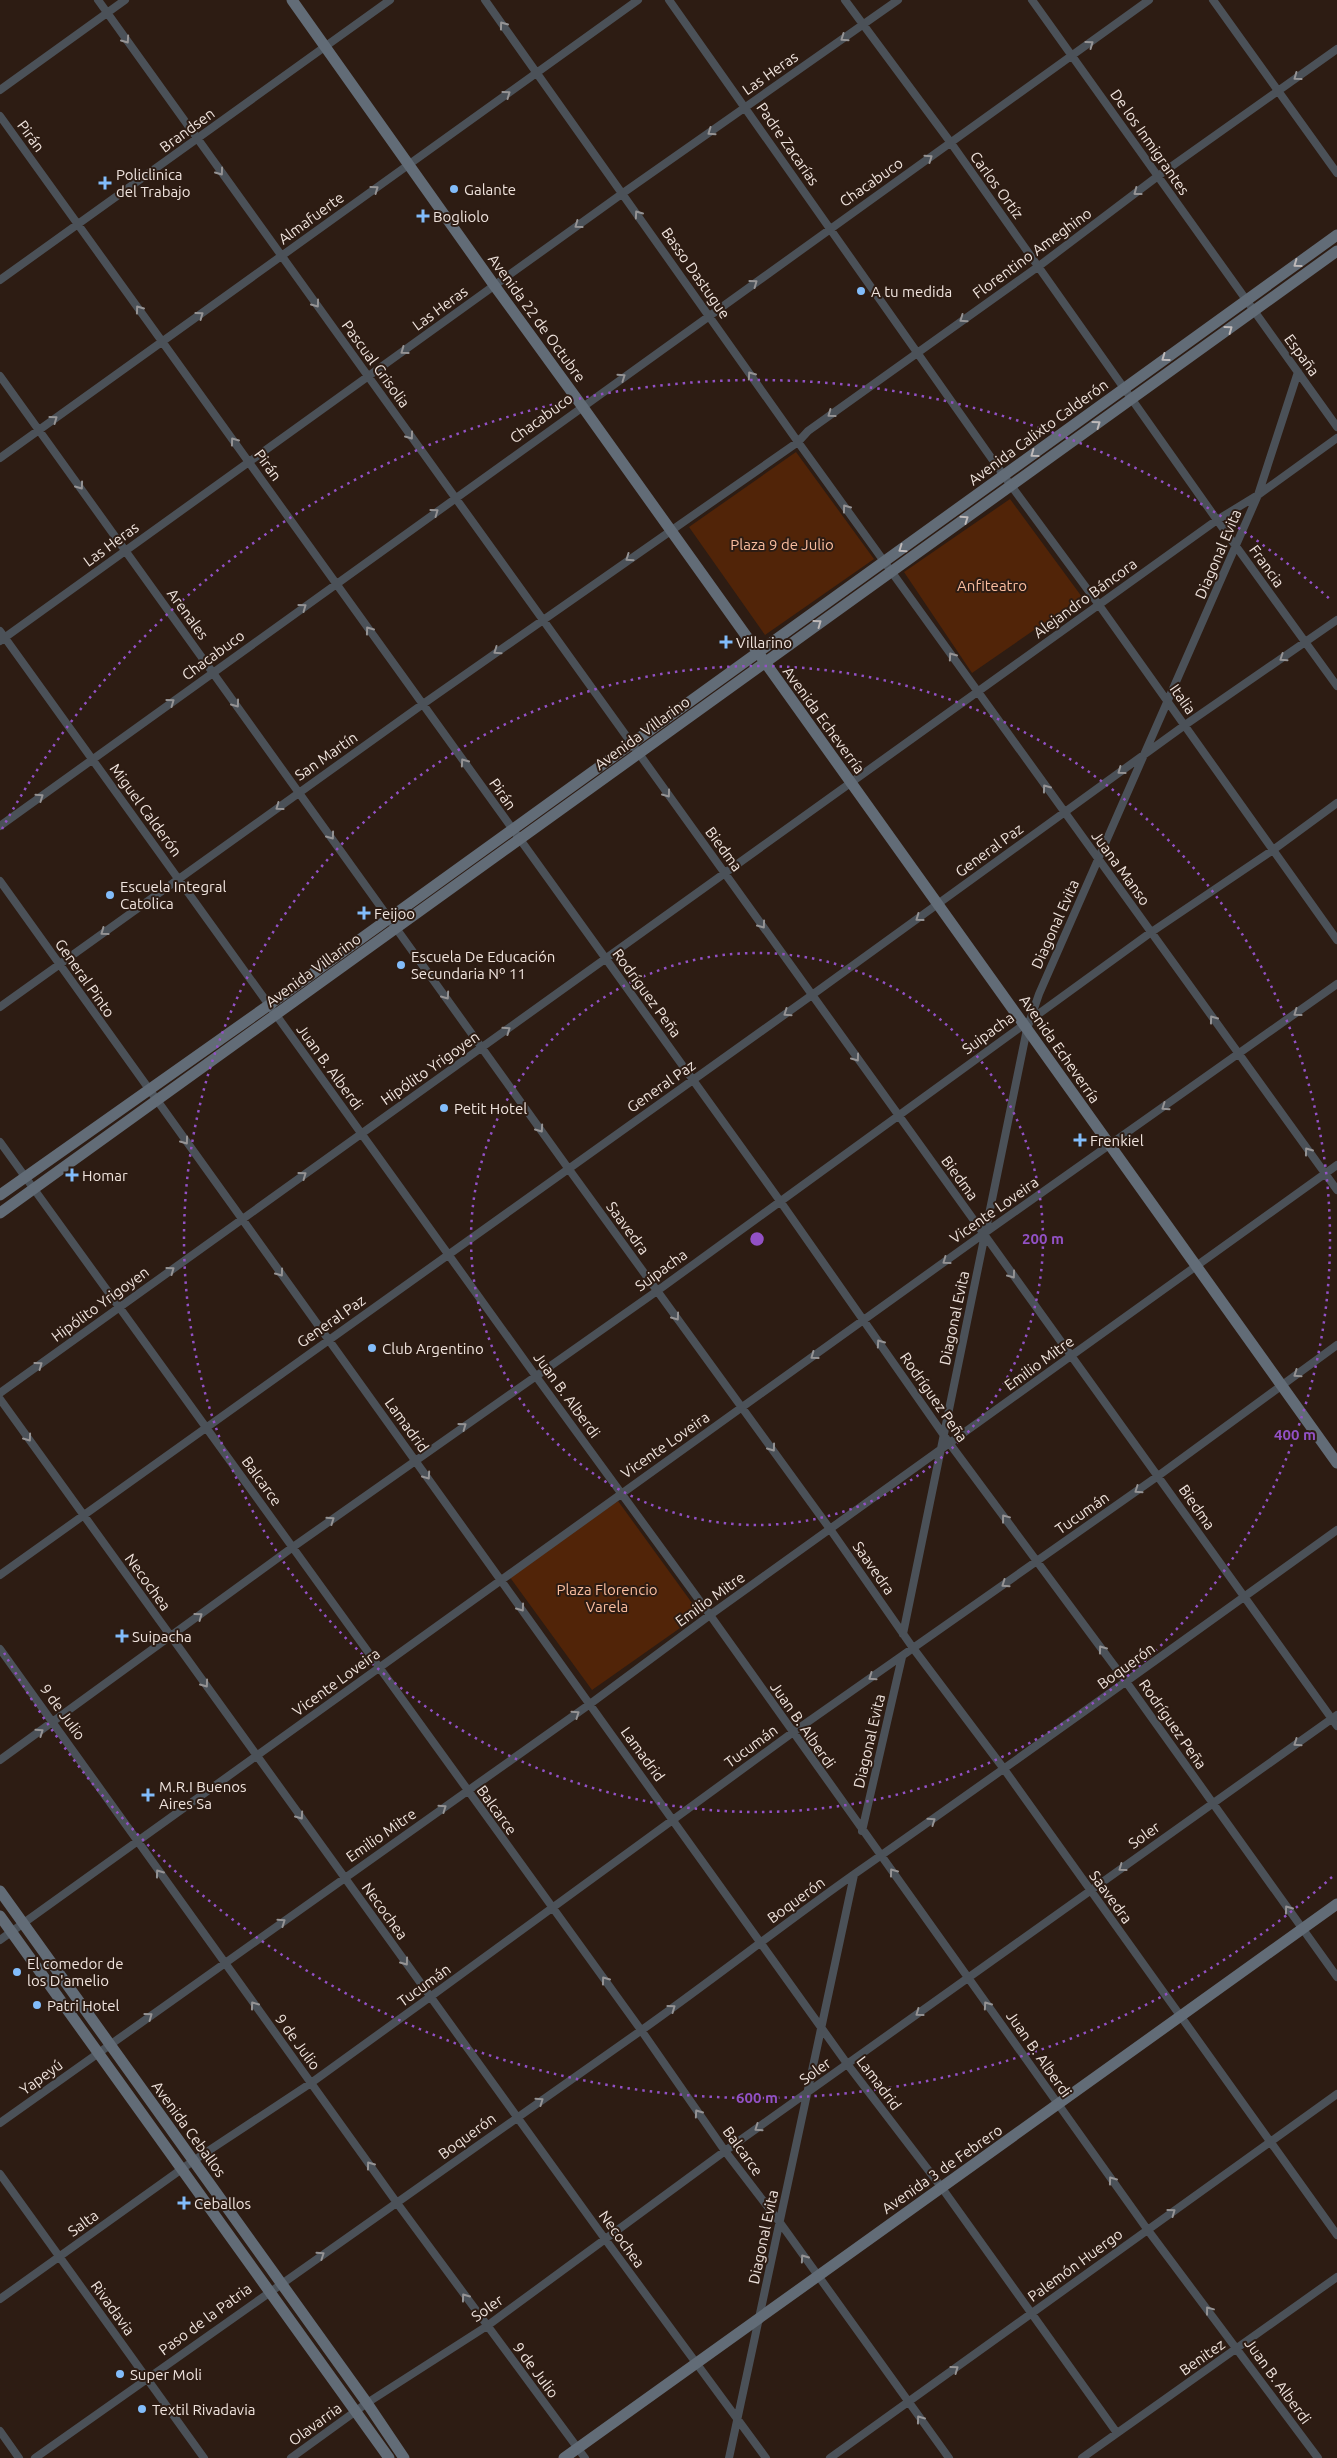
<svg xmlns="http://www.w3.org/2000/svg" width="1337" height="2458" font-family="Ubuntu,sans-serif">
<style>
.green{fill:#512408}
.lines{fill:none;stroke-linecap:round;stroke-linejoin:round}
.street{stroke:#4b5158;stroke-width:8}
.secondary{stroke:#626c77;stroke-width:11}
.oneway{stroke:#959394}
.oneway2{stroke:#beb9b9}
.ring{fill:none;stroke:#9251c5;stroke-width:2.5;stroke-dasharray:2.5 5}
.poi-dot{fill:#82bcfa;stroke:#2d1c13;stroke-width:2}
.labels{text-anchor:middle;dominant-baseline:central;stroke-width:4;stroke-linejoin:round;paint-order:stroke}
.street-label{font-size:15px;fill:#efe3dd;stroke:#2d1c13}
.poi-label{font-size:15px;fill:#efe3dd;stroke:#2d1c13;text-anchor:start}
.park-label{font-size:15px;fill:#fabd9f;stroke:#2d1c13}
.centre{fill:#9251c5;stroke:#2d1c13;stroke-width:2.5}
.ring-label{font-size:15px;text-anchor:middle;font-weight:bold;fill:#9251c5;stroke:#2d1c13;stroke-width:4;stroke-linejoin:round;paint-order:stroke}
</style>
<rect width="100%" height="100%" fill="#2d1c13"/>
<path class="green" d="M796,452L874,559L765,635L689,527Z
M1010,499L1082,597L972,673L904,572Z
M618,1501L700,1614L592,1690L509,1576Z"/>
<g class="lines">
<path class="street" d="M98,0L1337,1726
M485,0L798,442L1337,1190
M669,0L1004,476L1099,605L1337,940
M845,0L951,143L1217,520L1337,686
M1032,0L1337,427
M1213,0L1337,173
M0,90L125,0
M0,116L780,1201L950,1444L1127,1683L1337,1977
M0,280L390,0
M0,376L568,1168L830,1529L913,1648L1004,1769L1337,2235
M0,458L638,0
M0,631L535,1375L710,1615L1147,2229L1318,2458
M0,641L623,193L898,0
M0,826L1149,0
M0,881L848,2065L942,2188L1117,2433
M0,1007L423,704L798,442L808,431L1039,266L1158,176L1337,49
M0,1142L641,2030L725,2151L781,2224L949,2458
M0,1393L1217,520L1258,495L1337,438
M0,1399L605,2239L766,2458
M0,1575L812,995L1185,725L1337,620
M903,1634L1027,1029L1039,994L1258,495L1298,372
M0,1649L397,2203L585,2458
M0,1760L293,1547L657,1291L1150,933L1273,850L1337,803
M862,1831L902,1657
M0,1940L986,1232L1337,984
M0,2123L590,1704L710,1615L1337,1165
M0,2174L204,2458
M0,2299L193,2161L311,2083L430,1997L792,1733L1158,1476L1337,1345
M0,2431L19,2458
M35,2458C236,2314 438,2174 639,2032C711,1981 781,1926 853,1875C1015,1762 1176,1646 1337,1530
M291,2458L367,2403L487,2326L725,2151L1337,1715
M729,2458L854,1875
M830,2458L1337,2094
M1082,2458L1337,2277"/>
<path class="secondary" d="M292,0L494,285L582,406L1337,1463
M0,1195L269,1005L1337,235
M0,1213L1337,251
M0,1891L367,2403L404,2458
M0,1916L389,2458
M564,2458L1337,1904"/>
</g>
<defs><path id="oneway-chevron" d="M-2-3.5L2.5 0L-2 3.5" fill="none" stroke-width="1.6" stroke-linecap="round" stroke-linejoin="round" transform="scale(1.25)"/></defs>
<g class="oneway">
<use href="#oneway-chevron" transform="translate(503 25) rotate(-126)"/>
<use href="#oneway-chevron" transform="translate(844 38) rotate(145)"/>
<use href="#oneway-chevron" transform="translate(126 40) rotate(55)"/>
<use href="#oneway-chevron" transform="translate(1090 44) rotate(-36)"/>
<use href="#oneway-chevron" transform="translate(1297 77) rotate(144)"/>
<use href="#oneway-chevron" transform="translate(507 94) rotate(-36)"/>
<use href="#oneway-chevron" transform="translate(711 132) rotate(145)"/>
<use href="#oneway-chevron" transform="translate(929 158) rotate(-35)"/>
<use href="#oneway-chevron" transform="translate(220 172) rotate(54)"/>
<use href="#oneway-chevron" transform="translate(375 189) rotate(-36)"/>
<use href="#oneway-chevron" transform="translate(1137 192) rotate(143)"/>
<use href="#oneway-chevron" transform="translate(638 214) rotate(-125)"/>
<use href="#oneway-chevron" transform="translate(578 225) rotate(144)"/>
<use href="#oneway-chevron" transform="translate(754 283) rotate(-36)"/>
<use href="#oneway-chevron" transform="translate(316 304) rotate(54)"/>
<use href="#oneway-chevron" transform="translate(139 309) rotate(-126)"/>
<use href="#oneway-chevron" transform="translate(200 315) rotate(-36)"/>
<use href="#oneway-chevron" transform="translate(963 319) rotate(145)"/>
<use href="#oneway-chevron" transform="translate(404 351) rotate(144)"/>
<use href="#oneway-chevron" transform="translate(751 375) rotate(-125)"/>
<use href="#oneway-chevron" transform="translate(622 377) rotate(-35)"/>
<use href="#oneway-chevron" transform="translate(831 414) rotate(144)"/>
<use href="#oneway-chevron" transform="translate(54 419) rotate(-36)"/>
<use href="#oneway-chevron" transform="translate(410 436) rotate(54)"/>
<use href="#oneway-chevron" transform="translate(234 441) rotate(-126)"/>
<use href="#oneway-chevron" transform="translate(80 486) rotate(54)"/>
<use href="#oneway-chevron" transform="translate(846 508) rotate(-126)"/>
<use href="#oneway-chevron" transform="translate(435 512) rotate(-36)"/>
<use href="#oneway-chevron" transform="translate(629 558) rotate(145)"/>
<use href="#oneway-chevron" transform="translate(303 607) rotate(-36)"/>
<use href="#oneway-chevron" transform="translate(369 630) rotate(-126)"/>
<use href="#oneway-chevron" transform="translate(497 651) rotate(145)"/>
<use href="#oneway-chevron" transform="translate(952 656) rotate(-125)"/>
<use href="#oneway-chevron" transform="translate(1283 658) rotate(146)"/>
<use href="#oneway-chevron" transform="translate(171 702) rotate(-36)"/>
<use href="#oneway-chevron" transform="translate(236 704) rotate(54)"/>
<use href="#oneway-chevron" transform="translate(464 762) rotate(-125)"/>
<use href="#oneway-chevron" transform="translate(1121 771) rotate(144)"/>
<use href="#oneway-chevron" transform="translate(1046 788) rotate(-126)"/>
<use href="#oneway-chevron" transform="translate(667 794) rotate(54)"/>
<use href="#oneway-chevron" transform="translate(40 797) rotate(-35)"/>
<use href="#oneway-chevron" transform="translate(279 807) rotate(144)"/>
<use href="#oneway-chevron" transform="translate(331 836) rotate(54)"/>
<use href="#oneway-chevron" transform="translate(919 918) rotate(144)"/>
<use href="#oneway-chevron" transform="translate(762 925) rotate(54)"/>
<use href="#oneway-chevron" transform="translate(104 932) rotate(144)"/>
<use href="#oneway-chevron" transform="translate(446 996) rotate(55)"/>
<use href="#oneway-chevron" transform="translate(787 1013) rotate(145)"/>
<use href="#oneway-chevron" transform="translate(1297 1013) rotate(144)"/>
<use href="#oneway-chevron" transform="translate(1213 1019) rotate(-126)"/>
<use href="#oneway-chevron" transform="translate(507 1030) rotate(-35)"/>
<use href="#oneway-chevron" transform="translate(856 1058) rotate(54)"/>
<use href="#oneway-chevron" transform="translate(1165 1107) rotate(145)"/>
<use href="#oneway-chevron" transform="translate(540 1129) rotate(55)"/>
<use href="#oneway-chevron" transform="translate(185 1141) rotate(54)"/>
<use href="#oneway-chevron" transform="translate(1308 1151) rotate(-126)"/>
<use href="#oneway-chevron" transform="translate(303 1175) rotate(-36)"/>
<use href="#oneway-chevron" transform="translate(946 1261) rotate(144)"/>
<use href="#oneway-chevron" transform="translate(171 1270) rotate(-36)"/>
<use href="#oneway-chevron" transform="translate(280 1273) rotate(54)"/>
<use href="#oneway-chevron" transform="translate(1012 1275) rotate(54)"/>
<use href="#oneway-chevron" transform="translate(676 1317) rotate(54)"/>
<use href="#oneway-chevron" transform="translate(880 1343) rotate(-125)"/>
<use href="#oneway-chevron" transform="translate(814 1356) rotate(144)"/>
<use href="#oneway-chevron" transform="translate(39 1365) rotate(-36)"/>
<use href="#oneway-chevron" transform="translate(1297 1374) rotate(145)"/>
<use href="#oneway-chevron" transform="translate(463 1426) rotate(-36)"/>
<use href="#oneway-chevron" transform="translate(28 1438) rotate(54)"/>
<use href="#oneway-chevron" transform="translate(772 1448) rotate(54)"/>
<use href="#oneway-chevron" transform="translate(427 1476) rotate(55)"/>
<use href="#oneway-chevron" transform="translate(1138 1490) rotate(145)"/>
<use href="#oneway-chevron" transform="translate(1005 1518) rotate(-127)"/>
<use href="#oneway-chevron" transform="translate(331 1520) rotate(-35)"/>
<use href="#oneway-chevron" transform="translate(1005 1584) rotate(145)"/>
<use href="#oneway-chevron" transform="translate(521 1608) rotate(54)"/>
<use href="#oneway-chevron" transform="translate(199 1616) rotate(-36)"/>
<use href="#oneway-chevron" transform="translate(1102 1649) rotate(-126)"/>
<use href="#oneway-chevron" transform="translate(872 1677) rotate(145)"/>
<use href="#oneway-chevron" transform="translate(205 1684) rotate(54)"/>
<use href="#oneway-chevron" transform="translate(576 1714) rotate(-35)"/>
<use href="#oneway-chevron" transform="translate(40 1732) rotate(-35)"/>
<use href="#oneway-chevron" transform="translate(1297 1743) rotate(145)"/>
<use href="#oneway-chevron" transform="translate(443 1808) rotate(-35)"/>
<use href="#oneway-chevron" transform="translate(300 1816) rotate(55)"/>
<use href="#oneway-chevron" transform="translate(932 1821) rotate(-35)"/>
<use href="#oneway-chevron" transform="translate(1122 1868) rotate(144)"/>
<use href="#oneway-chevron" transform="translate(893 1872) rotate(-126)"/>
<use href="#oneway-chevron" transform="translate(159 1873) rotate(-126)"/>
<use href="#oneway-chevron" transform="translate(1288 1909) rotate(-126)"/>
<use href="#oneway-chevron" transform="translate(282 1922) rotate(-35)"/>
<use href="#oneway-chevron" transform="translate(405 1962) rotate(54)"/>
<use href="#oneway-chevron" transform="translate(605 1980) rotate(-126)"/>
<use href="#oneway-chevron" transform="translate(254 2005) rotate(-126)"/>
<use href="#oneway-chevron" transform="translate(987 2005) rotate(-125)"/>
<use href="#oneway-chevron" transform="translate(672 2008) rotate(-36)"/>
<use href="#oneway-chevron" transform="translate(919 2013) rotate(144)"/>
<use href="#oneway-chevron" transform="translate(149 2016) rotate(-36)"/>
<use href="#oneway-chevron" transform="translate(540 2101) rotate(-35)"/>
<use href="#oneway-chevron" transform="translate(698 2113) rotate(-125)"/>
<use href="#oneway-chevron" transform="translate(758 2128) rotate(145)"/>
<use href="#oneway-chevron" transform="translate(370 2165) rotate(-126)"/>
<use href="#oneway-chevron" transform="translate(1112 2180) rotate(-126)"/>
<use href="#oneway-chevron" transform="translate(1172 2212) rotate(-36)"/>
<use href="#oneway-chevron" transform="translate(321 2255) rotate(-34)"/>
<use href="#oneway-chevron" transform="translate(804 2258) rotate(-125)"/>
<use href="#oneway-chevron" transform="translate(465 2297) rotate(-126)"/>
<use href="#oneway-chevron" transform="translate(1209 2310) rotate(-127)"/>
<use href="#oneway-chevron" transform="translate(955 2369) rotate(-36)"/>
<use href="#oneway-chevron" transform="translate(920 2419) rotate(-126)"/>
</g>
<g class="oneway2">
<use href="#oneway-chevron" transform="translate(1297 264) rotate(144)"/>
<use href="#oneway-chevron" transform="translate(1229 329) rotate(-36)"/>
<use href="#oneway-chevron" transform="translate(1165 358) rotate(144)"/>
<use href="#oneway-chevron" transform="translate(1097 424) rotate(-36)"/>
<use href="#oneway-chevron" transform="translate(1034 454) rotate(144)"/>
<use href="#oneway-chevron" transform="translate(965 519) rotate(-35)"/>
<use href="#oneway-chevron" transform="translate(902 549) rotate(145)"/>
<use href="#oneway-chevron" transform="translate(818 623) rotate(-36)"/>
</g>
<g class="ring">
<circle cx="757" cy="1239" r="286"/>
<circle cx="757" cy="1239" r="573"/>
<path d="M1332 1877A859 859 0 0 1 2 1649M2 829A859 859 0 0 1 1332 601"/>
</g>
<g class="poi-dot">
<path d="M102.5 175.5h5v5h5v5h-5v5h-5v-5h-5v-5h5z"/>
<circle cx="454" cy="189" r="5"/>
<path d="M420.5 208.5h5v5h5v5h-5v5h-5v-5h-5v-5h5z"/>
<circle cx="861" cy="291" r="5"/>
<path d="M723.5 634.5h5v5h5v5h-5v5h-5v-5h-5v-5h5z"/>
<circle cx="110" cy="895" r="5"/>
<path d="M361.5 905.5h5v5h5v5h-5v5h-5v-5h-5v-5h5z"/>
<circle cx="401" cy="965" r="5"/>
<circle cx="444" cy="1108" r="5"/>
<path d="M1077.5 1132.5h5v5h5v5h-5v5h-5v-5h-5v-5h5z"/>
<path d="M69.5 1167.5h5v5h5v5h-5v5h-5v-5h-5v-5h5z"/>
<circle cx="372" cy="1348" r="5"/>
<path d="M119.5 1628.5h5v5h5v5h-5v5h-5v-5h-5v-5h5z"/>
<path d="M145.5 1787.5h5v5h5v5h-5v5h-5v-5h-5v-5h5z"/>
<circle cx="17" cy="1972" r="5"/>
<circle cx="37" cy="2005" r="5"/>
<path d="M181.5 2195.5h5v5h5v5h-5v5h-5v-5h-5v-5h5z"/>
<circle cx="120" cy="2374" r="5"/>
<circle cx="142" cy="2409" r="5"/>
</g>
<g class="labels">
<g class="street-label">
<text transform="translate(770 73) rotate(-35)">Las Heras</text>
<text transform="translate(187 130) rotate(-36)">Brandsen</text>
<text transform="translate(31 136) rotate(54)">Pirán</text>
<text transform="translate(1150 142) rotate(55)">De los Inmigrantes</text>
<text transform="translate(788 144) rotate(55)">Padre Zacarías</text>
<text transform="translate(871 182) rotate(-35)">Chacabuco</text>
<text transform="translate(997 185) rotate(54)">Carlos Ortíz</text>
<text transform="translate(311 218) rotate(-36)">Almafuerte</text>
<text transform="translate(1032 253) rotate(-36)">Florentino Ameghino</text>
<text transform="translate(696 273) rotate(55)">Basso Dastugue</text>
<text transform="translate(440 308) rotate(-36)">Las Heras</text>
<text transform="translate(537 318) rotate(54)">Avenida 22 de Octubre</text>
<text transform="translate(1302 355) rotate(54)">España</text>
<text transform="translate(376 364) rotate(54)">Pascual Grisolia</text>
<text transform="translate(541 418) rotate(-36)">Chacabuco</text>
<text transform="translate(1038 432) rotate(-36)">Avenida Calixto Calderón</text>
<text transform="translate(268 465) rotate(54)">Pirán</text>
<text transform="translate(111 544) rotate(-36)">Las Heras</text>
<text transform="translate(1218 554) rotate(-67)">Diagonal Evita</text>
<text transform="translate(1267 566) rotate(54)">Francia</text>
<text transform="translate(1085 598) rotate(-36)">Alejandro Báncora</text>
<text transform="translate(188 614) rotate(54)">Arenales</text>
<text transform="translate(213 655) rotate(-36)">Chacabuco</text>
<text transform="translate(1183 699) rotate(55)">Italia</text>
<text transform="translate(824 720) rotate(54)">Avenida Echeverría</text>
<text transform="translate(642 733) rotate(-36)">Avenida Villarino</text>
<text transform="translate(326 756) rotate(-35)">San Martín</text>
<text transform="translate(503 794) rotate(55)">Pirán</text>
<text transform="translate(146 810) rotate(54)">Miguel Calderón</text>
<text transform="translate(724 849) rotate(54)">Biedma</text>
<text transform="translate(989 850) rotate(-36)">General Paz</text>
<text transform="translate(1121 868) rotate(54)">Juana Manso</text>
<text transform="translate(1055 924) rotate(-66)">Diagonal Evita</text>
<text transform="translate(313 970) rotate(-36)">Avenida Villarino</text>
<text transform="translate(85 978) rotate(55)">General Pinto</text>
<text transform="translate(647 993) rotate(54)">Rodríguez Peña</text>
<text transform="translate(988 1033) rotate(-36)">Suipacha</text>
<text transform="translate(1060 1049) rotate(55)">Avenida Echeverría</text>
<text transform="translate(330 1067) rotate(54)">Juan B. Alberdi</text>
<text transform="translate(430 1068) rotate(-35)">Hipólito Yrigoyen</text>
<text transform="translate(661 1086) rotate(-35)">General Paz</text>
<text transform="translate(960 1178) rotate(54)">Biedma</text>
<text transform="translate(994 1210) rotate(-35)">Vicente Loveira</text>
<text transform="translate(628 1228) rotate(54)">Saavedra</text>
<text transform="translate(661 1270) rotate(-36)">Suipacha</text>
<text transform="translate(100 1304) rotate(-36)">Hipólito Yrigoyen</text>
<text transform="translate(954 1318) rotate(-78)">Diagonal Evita</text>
<text transform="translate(331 1321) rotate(-35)">General Paz</text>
<text transform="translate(1039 1363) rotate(-36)">Emilio Mitre</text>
<text transform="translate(567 1395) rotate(54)">Juan B. Alberdi</text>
<text transform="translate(934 1397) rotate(55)">Rodríguez Peña</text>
<text transform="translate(407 1425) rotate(54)">Lamadrid</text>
<text transform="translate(665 1445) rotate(-35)">Vicente Loveira</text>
<text transform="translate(262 1481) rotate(54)">Balcarce</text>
<text transform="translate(1197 1507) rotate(55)">Biedma</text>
<text transform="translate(1082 1513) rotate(-35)">Tucumán</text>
<text transform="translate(874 1568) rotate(55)">Saavedra</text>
<text transform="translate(148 1582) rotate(54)">Necochea</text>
<text transform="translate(710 1599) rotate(-36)">Emilio Mitre</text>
<text transform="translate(1126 1666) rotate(-36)">Boquerón</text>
<text transform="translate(336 1682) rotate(-36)">Vicente Loveira</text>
<text transform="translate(63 1712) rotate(54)">9 de Julio</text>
<text transform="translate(1173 1724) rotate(55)">Rodríguez Peña</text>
<text transform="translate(803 1725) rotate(55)">Juan B. Alberdi</text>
<text transform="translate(869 1741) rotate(-77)">Diagonal Evita</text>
<text transform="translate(751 1746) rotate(-36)">Tucumán</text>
<text transform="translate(643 1754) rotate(54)">Lamadrid</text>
<text transform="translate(497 1810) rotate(54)">Balcarce</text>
<text transform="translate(381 1835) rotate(-35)">Emilio Mitre</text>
<text transform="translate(1144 1835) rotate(-36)">Soler</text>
<text transform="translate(1111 1897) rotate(54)">Saavedra</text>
<text transform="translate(796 1900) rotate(-36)">Boquerón</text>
<text transform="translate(385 1911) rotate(54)">Necochea</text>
<text transform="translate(424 1985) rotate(-36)">Tucumán</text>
<text transform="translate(298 2042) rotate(54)">9 de Julio</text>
<text transform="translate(1039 2054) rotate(55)">Juan B. Alberdi</text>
<text transform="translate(815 2071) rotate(-36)">Soler</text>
<text transform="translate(41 2077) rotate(-36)">Yapeyú</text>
<text transform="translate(879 2083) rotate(53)">Lamadrid</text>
<text transform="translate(189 2129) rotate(54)">Avenida Ceballos</text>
<text transform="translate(467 2136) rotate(-36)">Boquerón</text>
<text transform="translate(743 2151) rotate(54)">Balcarce</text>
<text transform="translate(942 2169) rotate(-35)">Avenida 3 de Febrero</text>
<text transform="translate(83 2223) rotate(-36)">Salta</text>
<text transform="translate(763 2237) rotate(-78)">Diagonal Evita</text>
<text transform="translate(622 2239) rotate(54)">Necochea</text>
<text transform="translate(1075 2265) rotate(-36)">Palemón Huergo</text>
<text transform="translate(113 2308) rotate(54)">Rivadavia</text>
<text transform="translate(487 2308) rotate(-35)">Soler</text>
<text transform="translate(205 2319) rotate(-36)">Paso de la Patria</text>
<text transform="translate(1202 2357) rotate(-35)">Benitez</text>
<text transform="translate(536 2370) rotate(53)">9 de Julio</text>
<text transform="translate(1278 2381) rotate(54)">Juan B. Alberdi</text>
<text transform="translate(315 2424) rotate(-36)">Olavarria</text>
</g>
<g class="poi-label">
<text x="116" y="174">Policlinica<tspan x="116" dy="17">del Trabajo</tspan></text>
<text x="464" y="189">Galante</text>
<text x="433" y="216">Bogliolo</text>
<text x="871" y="291">A tu medida</text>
<text x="736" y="642">Villarino</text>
<text x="120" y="886">Escuela Integral<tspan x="120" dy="17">Catolica</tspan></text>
<text x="374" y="913">Feijoo</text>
<text x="411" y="956">Escuela De Educación<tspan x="411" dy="17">Secundaria Nº 11</tspan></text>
<text x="454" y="1108">Petit Hotel</text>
<text x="1090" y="1140">Frenkiel</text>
<text x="82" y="1175">Homar</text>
<text x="382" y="1348">Club Argentino</text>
<text x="132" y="1636">Suipacha</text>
<text x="159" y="1786">M.R.I Buenos<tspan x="159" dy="17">Aires Sa</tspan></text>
<text x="27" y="1963">El comedor de<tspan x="27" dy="17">los D'amelio</tspan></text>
<text x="47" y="2005">Patri Hotel</text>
<text x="194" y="2203">Ceballos</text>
<text x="130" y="2374">Super Moli</text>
<text x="152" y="2409">Textil Rivadavia</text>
</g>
<g class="park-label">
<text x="782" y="544">Plaza 9 de Julio</text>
<text x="992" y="585">Anfiteatro</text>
<text x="607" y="1589">Plaza Florencio<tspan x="607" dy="17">Varela</tspan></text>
</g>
</g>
<circle cx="757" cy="1239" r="8" class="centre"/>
<g class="ring-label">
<text x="1043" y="1244">200 m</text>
<text x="1295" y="1440">400 m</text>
<text x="757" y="2103">600 m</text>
</g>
</svg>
